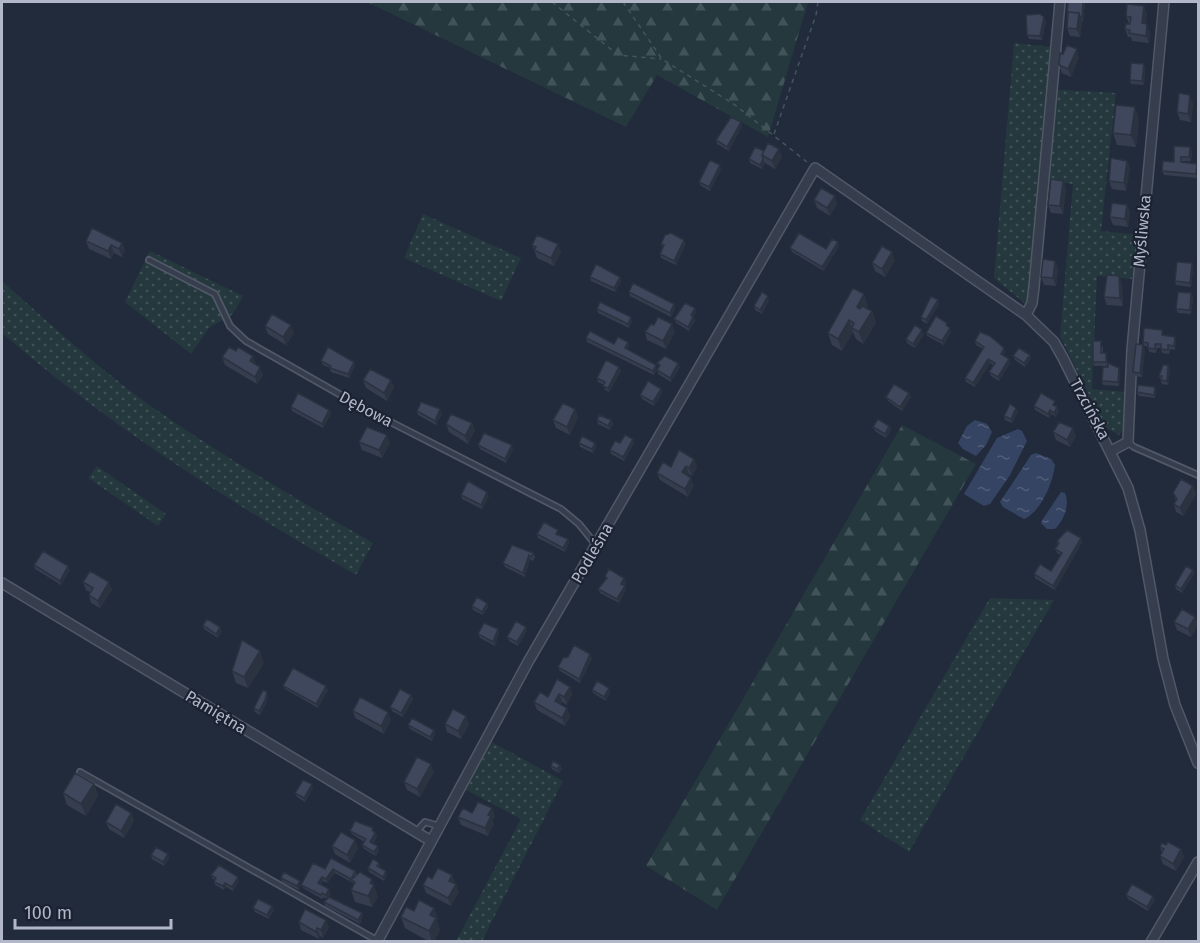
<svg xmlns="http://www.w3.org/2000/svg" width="1200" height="943" font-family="'Fira Sans',sans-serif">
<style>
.grass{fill:url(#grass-dots)}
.forest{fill:url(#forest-firs)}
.water{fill:url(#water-ripples)}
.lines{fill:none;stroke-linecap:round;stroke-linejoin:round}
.lane-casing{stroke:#515867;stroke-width:8}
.street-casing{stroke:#515867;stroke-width:12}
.path{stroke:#42555a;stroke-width:1.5;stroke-dasharray:4.5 4.5;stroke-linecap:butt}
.lane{stroke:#363d4c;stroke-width:4.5}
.street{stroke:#363d4c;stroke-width:9}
.wall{fill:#353d4f}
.shaded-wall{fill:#2b3240}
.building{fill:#3e475c;stroke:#2b3240;stroke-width:1.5}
.labels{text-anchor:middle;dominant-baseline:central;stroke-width:4.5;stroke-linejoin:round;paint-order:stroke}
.street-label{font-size:16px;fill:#b2b8c8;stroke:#1b2231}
</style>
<defs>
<pattern id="grass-dots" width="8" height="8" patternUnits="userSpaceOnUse" patternTransform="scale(1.5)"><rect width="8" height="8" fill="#24383d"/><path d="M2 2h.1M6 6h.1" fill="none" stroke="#415358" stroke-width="1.8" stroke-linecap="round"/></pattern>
<pattern id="forest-firs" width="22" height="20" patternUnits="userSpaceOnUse" patternTransform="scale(1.5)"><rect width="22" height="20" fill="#24383d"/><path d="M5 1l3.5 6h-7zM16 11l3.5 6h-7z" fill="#415358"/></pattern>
<pattern id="water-ripples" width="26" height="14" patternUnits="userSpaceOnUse" patternTransform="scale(1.5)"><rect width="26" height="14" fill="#364464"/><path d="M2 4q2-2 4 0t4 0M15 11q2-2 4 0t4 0" fill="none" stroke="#515d79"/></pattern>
</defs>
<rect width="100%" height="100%" fill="#222b3c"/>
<path class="grass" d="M1014,43L1052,47L1047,89L1116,93L1101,231L1140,235L1132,279L1097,276L1092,389L1127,392L1126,426L1119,435L1105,427L1060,336L1073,184L1046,181L1034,311L994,278Z
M423,214L521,258L501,301L404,258Z
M150,251L243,296L233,314L209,328L191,354L125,302Z
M2,281C49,323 97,367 148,404C220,455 297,499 373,543L356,575C232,503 110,427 2,333Z
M97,466L166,514L158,526L88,478Z
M990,598L1054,600L909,852L860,820Z
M492,742L563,781L482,941H456L521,819L466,790Z"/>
<path class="forest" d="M367,2H808L768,137L657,75L626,127Z
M902,425L976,464L717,910L646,866Z"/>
<path class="water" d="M975,420L987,424L992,432L986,445L976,456L963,449L958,443L967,426Z
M1018,429L1022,431L1027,441L1010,475L990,504L984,506L964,494L997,438Z
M1036,453L1051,459L1055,465C1053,482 1041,512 1024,519L1003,507L1000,502L1031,455Z
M1061,492L1065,493C1070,505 1064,520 1055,529H1047L1041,523L1043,519Z"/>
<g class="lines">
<g class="lane-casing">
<path id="lane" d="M149,260L215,294L230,326L246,341L369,411L561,509L579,524L596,545
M1128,442L1134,447L1198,475
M80,772L378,941
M416,832L425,822L439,826"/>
</g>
<g class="street-casing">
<path id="street" d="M1026,315L1032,303L1034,287L1060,2
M1111,451L1128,442L1132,350L1164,2
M2,583L431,841
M377,942L528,662L815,168L1026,315L1054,342L1063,358L1128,488L1140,530L1163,659L1175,705L1198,763
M1151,942L1198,862"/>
</g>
<path class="path" d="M552,2L618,55L661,59
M623,2L662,59L735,105L807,162
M774,134L816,15L818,2"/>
<use href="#lane" class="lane"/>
<use href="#street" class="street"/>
</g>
<path class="wall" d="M1085,2L1083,21H1082L1080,37L1070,36L1067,28L1068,18L1067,15Z
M1147,14L1145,24L1150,32L1149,43L1132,41L1131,37H1128L1125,29L1129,24L1126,16Z
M1046,21L1042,40L1029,39L1027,35Z
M1063,54L1079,57L1071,77L1062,73L1059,65Z
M1145,68L1144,85L1131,84L1130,80Z
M1193,103L1191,122L1180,120L1177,112Z
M1139,119L1136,147L1117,145L1113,133Z
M742,126L729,151L717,144L716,140Z
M764,151L782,157L775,169L765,163L762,169L750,163L749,159Z
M1192,151L1191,161H1183V162L1197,164L1198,167L1197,178L1164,175L1162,171L1174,162Z
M1127,161L1130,168L1126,191L1112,189L1109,181Z
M721,169L710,191L701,186L699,182Z
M1063,181L1066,188L1063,214L1051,213L1048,205Z
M814,200L837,204L830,216L817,208Z
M1127,205L1130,213L1128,227L1113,225L1110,217Z
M86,241L122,243L125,250L122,257L114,253L111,259L89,249Z
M686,243L676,265L661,258L660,254L663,248L661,244Z
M532,245L561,252L554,266L537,258Z
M839,246L824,271L792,252L790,248L826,249Z
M895,260L885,277L875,271L872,263Z
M1055,261L1058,268L1056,286L1044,285L1041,277Z
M1193,267L1191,287L1176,285L1175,281Z
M1119,276L1122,284L1123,306L1107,305L1104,297Z
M590,277H620L621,281L615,292L591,281Z
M629,292L674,304L675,308L671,317L630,296Z
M1193,297L1191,314L1178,313L1176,309Z
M769,300L762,314L755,310L754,306Z
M938,300L939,304L927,324L922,321L921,317Z
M868,306L867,308L872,311L876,323L863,344L856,339L853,332L842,351L832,345L828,333Z
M695,308L696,312L693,317L695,321L689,331L676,323L674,319Z
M597,309L632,321L629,328L598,313Z
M947,323L948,327L951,332L944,345L927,336L926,333Z
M265,326L294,333L286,345L268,334Z
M1162,330L1164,336L1176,341L1175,350L1170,349L1169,354L1162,353L1161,348H1157L1156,353L1149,352L1148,347L1144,346L1143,342Z
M645,332H675L666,349L647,340Z
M924,334L915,348L907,343L906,339Z
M586,338L614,344L628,342L629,346L627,350L657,369L654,375L587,342Z
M975,341L1004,348L1005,352L1003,355L1010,363L999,381L991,376L989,372L993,365L990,363L975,387L966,382L965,378L983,349L976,345Z
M1103,345V353H1106L1107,357V366H1094L1093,362Z
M1145,349L1142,377L1134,376L1133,372Z
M236,351L256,364L263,375L257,384L225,365L222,357Z
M1030,355L1031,358L1025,367L1015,360L1013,356Z
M321,361L354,362L355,366L349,378L331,372L330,368L323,365Z
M657,363L680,367L671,382L658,374L657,370L659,367Z
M1168,365L1170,369L1168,385L1162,384L1159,376Z
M619,367L621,371L609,392L605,390L604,385L598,382L597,378Z
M1120,372L1119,386L1103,385L1102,381Z
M363,380H391L394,387L387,401L366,388Z
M1155,387L1156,391L1155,398L1139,396L1137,392Z
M661,389L662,393L654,406L642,399L640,395Z
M886,397H911L902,411L888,401Z
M1057,405L1056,407L1059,411L1056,417L1052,414L1049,418L1035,410L1034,406Z
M291,407L329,410L331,414L323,428L292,411Z
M575,409L578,417L570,435L556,428L553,420Z
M417,411L442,413L436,425L418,415Z
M1018,411L1012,423L1005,420L1004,416Z
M597,420H611L613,424L610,430L598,424Z
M472,423L475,430L468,444L449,432L446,424Z
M889,426L891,430L886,438L875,431L873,427Z
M1053,432L1076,436L1070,447L1056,440Z
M359,442L390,443L382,458L362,450Z
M579,443H595L596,447L593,453L580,447Z
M620,443H634L624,461L611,454L610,450Z
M478,445L513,449L506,463L480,449Z
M694,459L697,467L692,476L689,474L688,476L694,486L688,497L660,480L657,473Z
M1193,486L1196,494L1183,516L1176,512L1174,504L1176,501L1173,493Z
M461,495L489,496L482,509L462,499Z
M537,534H560L559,535L568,539L569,543L565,552L538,538Z
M1057,541L1082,542L1055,590L1035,578L1034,574L1051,571L1061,555L1057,553L1055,549L1058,545Z
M533,553L535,557L533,561L530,559L525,577L505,567L503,563Z
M34,565L70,570L61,585L35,569Z
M1193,570L1194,574L1182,593L1176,589L1175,585Z
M605,576L624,578L626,582L624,586L626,590L619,603L600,593L598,589L606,579Z
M83,582H109L112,590L100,608L91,603L89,595L90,592L86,590Z
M487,603L488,607L483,615L473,610L472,606Z
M1195,617L1198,625L1191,637L1177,630L1174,622Z
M203,625L222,631L218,638L204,629Z
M498,629L499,633L495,646L480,638L478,634Z
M527,631L518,646L509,641L507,637Z
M592,658L580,683L560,671L558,667Z
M264,663L248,688L236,683L232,671Z
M283,686L328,690L318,708L285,689Z
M570,687L572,694L567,705L562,702L561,704L567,708L570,716L565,726L537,710L534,702L548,697Z
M592,690L610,692L606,701L593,693Z
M411,695L413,699L403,717L392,711L390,707Z
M268,696L266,704L260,715L255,712L254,708Z
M353,711L391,720L384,734L355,718Z
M466,716L469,724L461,739L447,732L445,724Z
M408,725L434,730L435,734L432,741L410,729Z
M560,765L562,769L559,773L552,769L551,766Z
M434,772L420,797L407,790L404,782Z
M94,784L98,796L86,816L67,805L63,793Z
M313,788L305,802L297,797L295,793Z
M131,813L134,821L124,838L109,829L106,822Z
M472,813L495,816L492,821L494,824L488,836L461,825L458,817Z
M350,831L374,832L377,836L373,844L379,850L376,856L364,849L362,845L364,842L352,834Z
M1166,845L1181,849L1184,857L1176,871L1163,864L1160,856L1162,853L1160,847Z
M332,846L358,848L350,863L335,854Z
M168,854L169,858L164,866L152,859L151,855Z
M331,858L355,871L357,875L378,897L372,907L355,902L351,890L354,886L353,883L335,873L327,883L323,881L321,884L331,893L328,898L362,913L363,917L360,924L325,906L324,902L327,899L324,897L322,899L303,888L301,885L299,890L282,882L281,878L301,884L325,869Z
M379,863L380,868L387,875L384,881L369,872L368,868Z
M211,875L239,881L233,891L226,887L224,890L215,885L214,882L215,880L213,879Z
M452,875L459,892L451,906L426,893L423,885L432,879Z
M1126,895L1155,900L1148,911L1128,899Z
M253,908L274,910L269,919L255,912Z
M434,908L438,919L437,921L440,930L434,942H430L405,928L401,917L414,911Z
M299,922L329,927L323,938L320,936L319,939L301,930Z"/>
<path class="shaded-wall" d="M1083,2H1085L1083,21L1082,17Z
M1144,6L1147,14L1145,31L1142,23Z
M1079,13L1082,20L1080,37L1077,29Z
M1044,17L1046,21L1042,40L1040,36Z
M1147,24L1150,32L1149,43L1146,36Z
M1077,49L1079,57L1071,77L1068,69Z
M1144,64L1145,68L1144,85L1142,81Z
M1190,95L1193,103L1191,122L1188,114Z
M1135,107L1139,119L1136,147L1131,135Z
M741,122L742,126L729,151L727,147Z
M1190,147L1192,151L1191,161L1189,157Z
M779,149L782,157L775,169L772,161Z
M763,159L765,163L762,169L760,165Z
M1127,161L1130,168L1126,191L1124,183Z
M1197,164L1198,167L1197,178L1196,174Z
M720,165L721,169L710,191L709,187Z
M1063,181L1066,188L1063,214L1060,206Z
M835,196L837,204L830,216L827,208Z
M1127,205L1130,213L1128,227L1125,219Z
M684,240L686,243L676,265L674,261Z
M838,242L839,246L824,271L822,267Z
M122,243L125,250L122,257L119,249Z
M558,244L561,252L554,266L551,258Z
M111,245L114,253L111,259L108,251Z
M892,252L895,260L885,277L882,269Z
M1055,261L1058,268L1056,286L1053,278Z
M1192,263L1193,267L1191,287L1190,283Z
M1119,276L1122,284L1123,306L1120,298Z
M620,277L621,281L615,292L614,288Z
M1191,293L1193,297L1191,314L1190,310Z
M864,294L868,306L861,318L857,307Z
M768,296L769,300L762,314L760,310Z
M938,300L939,304L927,324L926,320Z
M674,304L675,308L671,317L670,313Z
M695,308L696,312L692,319L691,315Z
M872,311L876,323L863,344L859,332Z
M631,317L632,321L629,328L628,324Z
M693,317L695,321L689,331L688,327Z
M849,320L853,332L842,351L838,339Z
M672,324L675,332L666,349L663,341Z
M291,325L294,333L286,345L283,337Z
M950,328L951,332L944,345L942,341Z
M922,330L924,334L915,348L913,344Z
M1175,337L1176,341L1175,350L1174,346Z
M628,342L629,346L626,352L625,348Z
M1143,345L1145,349L1142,377L1140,373Z
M1004,348L1005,352L1002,358L1001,354Z
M1030,355L1031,358L1025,367L1024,363Z
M253,356L256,364L253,369L250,361Z
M988,359L990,363L975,387L973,383Z
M1009,359L1010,363L999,381L998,377Z
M354,362L355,366L349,378L348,374Z
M678,363L680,367L671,382L670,378Z
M656,365L657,369L654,375L653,371Z
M1168,365L1170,369L1168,385L1167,381Z
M260,367L263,375L257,384L255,377Z
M619,367L621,371L609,392L608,388Z
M1119,368L1120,372L1119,386L1118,382Z
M391,380L394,387L387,401L384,393Z
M1155,387L1156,391L1155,398L1154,395Z
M661,389L662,393L654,406L653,402Z
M909,393L911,397L902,411L900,407Z
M1057,407L1059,411L1056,417L1054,413Z
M1016,408L1018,411L1012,423L1011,419Z
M440,409L442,413L436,425L435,421Z
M575,409L578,417L570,435L567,427Z
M329,410L331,414L323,428L322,424Z
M1050,410L1052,414L1049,418L1048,414Z
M611,420L613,424L610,430L608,426Z
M472,423L475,430L468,444L465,436Z
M889,426L891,430L886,438L885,434Z
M1073,428L1076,436L1070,447L1067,440Z
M387,435L390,443L382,458L379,450Z
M633,439L634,443L624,461L623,457Z
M595,443L596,447L593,453L592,449Z
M512,445L513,449L506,463L505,459Z
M694,459L697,467L692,476L689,468Z
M686,466L689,474L685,480L682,472Z
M691,478L694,486L688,497L685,489Z
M1193,486L1196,494L1183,516L1180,508Z
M487,492L489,496L482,509L481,505Z
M1081,538L1082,542L1055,590L1053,586Z
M568,539L569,543L565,552L563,548Z
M529,555L530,559L525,577L523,573Z
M68,566L70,570L61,585L60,581Z
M1193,570L1194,574L1182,593L1181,589Z
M624,578L626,582L622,588L621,584Z
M109,582L112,590L100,608L98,601Z
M625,586L626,590L619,603L617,599Z
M487,603L488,607L483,615L482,612Z
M1195,617L1198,625L1191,637L1188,629Z
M220,627L222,631L218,638L216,634Z
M526,627L527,631L518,646L517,642Z
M498,629L499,633L495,646L493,642Z
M260,651L264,663L248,688L244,677Z
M590,654L592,658L580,683L579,679Z
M326,686L328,690L318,708L316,704Z
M570,687L572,694L567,705L564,697Z
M609,688L610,692L606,701L604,697Z
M267,692L268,696L266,704L260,715L259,711Z
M559,694L562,702L558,709L555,701Z
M411,695L413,699L403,717L401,713Z
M567,708L570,716L565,726L562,718Z
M388,712L391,720L384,734L381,726Z
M466,716L469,724L461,739L458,731Z
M434,730L435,734L432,741L430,737Z
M431,764L434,772L420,797L417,789Z
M560,765L562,769L559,773L557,769Z
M94,784L98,796L86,816L81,804Z
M312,784L313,788L305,802L304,798Z
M492,808L495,816L492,821L494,824L488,836L485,828L488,815Z
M131,813L134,821L124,838L121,831Z
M375,833L377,836L371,846L370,842Z
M355,840L358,848L350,863L347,855Z
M378,846L379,850L376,856L374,852Z
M1181,849L1184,857L1176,871L1173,864Z
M168,854L169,858L164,866L163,862Z
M333,869L335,873L327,883L326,879Z
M386,871L387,875L384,881L383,877Z
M452,875L455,883L452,889L449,881Z
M238,877L239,881L233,891L232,887Z
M322,877L323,881L320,887L318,883Z
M372,879L378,897L372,907L368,896L370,883Z
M300,881L301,885L299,890L297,886Z
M225,883L226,887L224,890L223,886Z
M456,884L459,892L451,906L448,898Z
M329,889L331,893L327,899L326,895Z
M1153,896L1155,900L1148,911L1147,907Z
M272,906L274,910L269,919L267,915Z
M434,908L438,919L437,921L440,930L434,942H432L429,931L430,915Z
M362,913L363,917L360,924L358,920Z
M326,920L329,927L323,938L321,930Z
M317,928L320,936L319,939L316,932Z"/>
<path class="building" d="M1068,2H1083L1082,17H1080L1079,13L1068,12V15H1067Z
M1127,4L1144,6L1142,23L1147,24L1146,36L1129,33L1130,30L1125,29L1126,24H1130L1131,17L1126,16Z
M1068,12L1079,13L1077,29L1067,28Z
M1040,14L1044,17L1040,36L1027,35L1026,15Z
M1067,45L1077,49L1068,69L1059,65L1060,53L1063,54Z
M1131,63L1144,64L1142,81L1130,80Z
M1179,93L1190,95L1188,114L1177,112Z
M1116,105L1135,107L1131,135L1113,133Z
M731,117L741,122L727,147L716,140Z
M768,143L779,149L772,161L762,155Z
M1174,146L1190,147L1189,157H1181V162L1197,164L1196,174L1162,171L1163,161L1174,162Z
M755,147L764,151L762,155L763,159L760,165L749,159Z
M1111,158L1127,161L1124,183L1109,181Z
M710,160L720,165L709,187L699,182Z
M1051,179L1063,181L1060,206L1048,205Z
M821,188L835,196L827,208L814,200Z
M1112,203L1127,205L1125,219L1110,217Z
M92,228L122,243L119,249L111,245L108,251L86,241Z
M671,233L684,240L674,261L660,254L664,245L661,244L665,235Z
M799,233L826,249L832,239L838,242L822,267L790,248Z
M537,235L558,244L551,258L534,250L536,247L532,245Z
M882,246L892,252L882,269L872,263Z
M1043,259L1055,261L1053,278L1041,277Z
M1177,262L1192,263L1190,283L1175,281Z
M596,264L620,277L614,288L590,277Z
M1107,275L1119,276L1120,298L1104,297Z
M633,283L674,304L670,313L629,292Z
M853,288L864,294L857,307L860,309L862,306L872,311L859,332L852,328L854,323L849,320L838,339L828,333Z
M762,292L768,296L760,310L754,306Z
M1178,292L1191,293L1190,310L1176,309Z
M931,296L938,300L926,320L921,317Z
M600,302L631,317L628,324L597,309Z
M685,303L695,308L691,315L693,317L688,327L674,319Z
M272,314L291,325L283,337L265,326Z
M936,316L947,323L946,325L950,328L942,341L926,333Z
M658,317L672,324L663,341L645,332L651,324L654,325Z
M915,325L922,330L913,344L906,339Z
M1144,328L1162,330V335L1175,337L1174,346L1168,345V350L1161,349V344H1155V349L1148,348V343L1143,342Z
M590,331L614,344L618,337L628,342L625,348L656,365L653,371L586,338Z
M980,332L990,336L1004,348L1001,354L1009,359L998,377L989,372L995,363L988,359L973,383L965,378L984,347L975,341Z
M1093,341H1101V353H1106V362H1093Z
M1136,344L1143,345L1140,373L1133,372Z
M229,347L236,351L238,347L253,356L250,361L260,367L255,377L222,357Z
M328,347L354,362L348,374L330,368L331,366L321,361Z
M1019,348L1030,355L1024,363L1013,356Z
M665,356L678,363L670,378L657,370L660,365L657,363Z
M606,360L619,367L608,388L603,386L605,382L597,378Z
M1108,363L1119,368L1118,382L1102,381L1103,367H1108Z
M1163,365H1168L1167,381L1161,380L1162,376H1159Z
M370,369L391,380L384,393L363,380Z
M648,381L661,389L653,402L640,395Z
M894,384L909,393L900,407L886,397Z
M1138,385L1155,387L1154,395L1137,392Z
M298,393L329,410L322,424L291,407Z
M1041,393L1055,401L1053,405L1057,407L1054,413L1050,410L1048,414L1034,406Z
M421,402L440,409L435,421L417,411Z
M563,403L575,409L567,427L553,420Z
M1010,404L1016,408L1011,419L1004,416Z
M451,414L472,423L465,436L446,424Z
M599,415L611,420L608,426L597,420Z
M878,419L889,426L885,434L873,427Z
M1059,422L1073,428L1067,440L1053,432Z
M367,427L387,435L379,450L359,442Z
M484,433L512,445L505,459L478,445Z
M625,435L633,439L623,457L610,450L615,441L620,443Z
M582,436L595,443L592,449L579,443Z
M679,450L694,459L689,468L686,466L682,472L691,478L685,489L657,473L663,462L671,467Z
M1181,479L1193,486L1180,508L1174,504L1177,499L1173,493Z
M468,481L487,492L481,505L461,495Z
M544,522L558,530L556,534L568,539L563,548L537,534Z
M1067,530L1081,538L1053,586L1034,574L1040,564L1051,571L1062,553L1055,549L1059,543L1057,541Z
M512,545L533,553L532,557L529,555L523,573L503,563Z
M43,551L68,566L60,581L34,565Z
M1186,566L1193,570L1181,589L1175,585Z
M609,569L624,578L621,584L625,586L617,599L598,589L607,578L605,576Z
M90,571L109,582L98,601L89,595L93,588L83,582Z
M477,597L487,603L482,612L472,606Z
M1182,609L1195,617L1188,629L1174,622Z
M207,619L220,627L216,634L203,625Z
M516,621L526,627L517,642L507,637Z
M484,623L498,629L493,642L478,634Z
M242,640L260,651L244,677L232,671Z
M574,645L590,654L579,679L558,667L563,658L568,657Z
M293,668L326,686L316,704L283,686Z
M557,679L570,687L564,697L559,694L555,701L567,708L562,718L534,702L540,692L548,697Z
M597,681L609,688L604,697L592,690Z
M400,689L411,695L401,713L390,707Z
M263,690L267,692L265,700L259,711L254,708Z
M360,697L388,712L381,726L353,711Z
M453,709L466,716L458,731L445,724Z
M412,718L434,730L430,737L408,725Z
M417,757L431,764L417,789L404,782Z
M553,761L560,765L557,769L551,766Z
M75,773L94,784L81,804L63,793Z
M303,780L312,784L304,798L295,793Z
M478,802L492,808L488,815L491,816L485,828L458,817L463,808L472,813Z
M116,804L131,813L121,831L106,822Z
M355,821L373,828L372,830L375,833L370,842L378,846L374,852L362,845L366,839L350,831Z
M341,832L355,840L347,855L332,846Z
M1168,842L1181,849L1173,864L1160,856L1164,849L1160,847L1162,843L1166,845Z
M156,847L168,854L163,862L151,855Z
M331,858L355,871L351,879L333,869L326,879L322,877L318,883L329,889L326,895L322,893L321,895L301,885L313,863L325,869Z
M373,859L379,863L377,866L386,871L383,877L368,868Z
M219,865L238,877L232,887L225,883L223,886L214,882L216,878L211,875Z
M438,868L452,875L449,881L456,884L448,898L423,885L428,876L432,879Z
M284,872L300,881L297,886L281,878Z
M360,872L372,879L370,883L374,885L368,896L351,890L355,882L351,880Z
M1132,884L1153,896L1147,907L1126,895Z
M329,897L362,913L358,920L324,902Z
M258,899L272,906L267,915L253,908Z
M419,900L434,908L430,915L436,918L429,931L401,917L406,907L414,911Z
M305,909L326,920L321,930L317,928L316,932L299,922Z"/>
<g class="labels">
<g class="street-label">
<text transform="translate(1142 231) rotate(-85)">Myśliwska</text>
<text transform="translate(366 409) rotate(28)">Dębowa</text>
<text transform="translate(1090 409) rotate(62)">Trzcińska</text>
<text transform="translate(592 553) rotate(-60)">Podleśna</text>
<text transform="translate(216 712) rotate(31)">Pamiętna</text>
</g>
</g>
<rect width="1200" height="943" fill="none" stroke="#b2b8c8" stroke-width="6"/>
<path d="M15 919v9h156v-9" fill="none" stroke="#b2b8c8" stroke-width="3"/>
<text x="24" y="919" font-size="18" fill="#b2b8c8" stroke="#1b2231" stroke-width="4.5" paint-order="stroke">100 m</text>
</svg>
